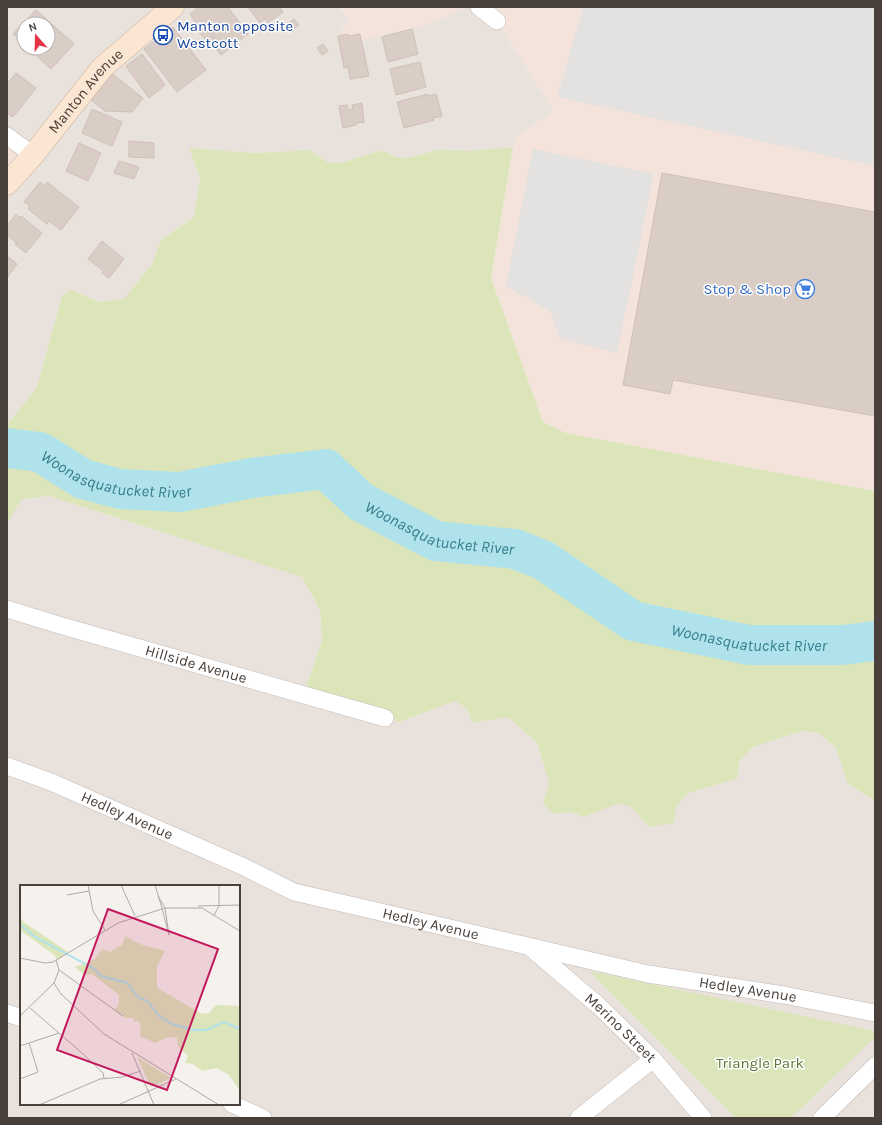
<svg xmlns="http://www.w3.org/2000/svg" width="882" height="1125" font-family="Karla,sans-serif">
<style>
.residential{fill:#e8e1dc;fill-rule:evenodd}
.commercial{fill:#f4e3db}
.green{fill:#dce5ba}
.parking{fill:#e4e2e0}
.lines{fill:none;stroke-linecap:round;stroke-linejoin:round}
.river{stroke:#b0e2eb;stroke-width:40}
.building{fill:#d9cdc6;stroke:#d0c0b7}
.street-casing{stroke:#c3b9b3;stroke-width:18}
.secondary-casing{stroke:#d3baa3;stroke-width:23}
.street{stroke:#fff;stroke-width:17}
.secondary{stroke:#fae6d2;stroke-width:22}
.labels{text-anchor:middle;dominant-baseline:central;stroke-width:3;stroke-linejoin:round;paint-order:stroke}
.transit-label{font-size:15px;fill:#164399;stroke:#fff;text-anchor:start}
.street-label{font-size:15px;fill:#49403b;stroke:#fff}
.shop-label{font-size:15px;fill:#366cbe;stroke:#fff;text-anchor:end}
.park-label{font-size:15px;fill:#5d7633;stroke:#fff}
.water-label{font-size:16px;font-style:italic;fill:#347e8d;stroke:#fff}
.inset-river{fill:none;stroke:#b0e2eb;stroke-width:2}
.inset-road{fill:none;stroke:#b0aaa6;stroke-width:1}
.view{fill:#c2185b;fill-opacity:0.15;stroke:#c2185b;stroke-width:2}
.inset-edge{fill:none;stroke:#49403b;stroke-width:2}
</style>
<rect width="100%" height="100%" fill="#f5f1ed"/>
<path class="residential" d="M7,7H338L350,20L349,23H433L466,7H488L553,109L550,114L518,136L513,147L469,151L437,150L408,158H398L382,150L341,163H329L309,150L256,153L189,148L200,178L194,217L161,240L152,264L124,299L99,302L71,289L62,296L37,387L7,425ZM24,24H48V48H24Z
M49,496L302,577L320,610L322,641L304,693L400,722L455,701L467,709L472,723L508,717L537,743L549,782L543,804L553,814L570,812L584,817L617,804L630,805L649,827L676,807L688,793L737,779L739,762L753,746L802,731L819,733L836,748L848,784L875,801V1118H7V523L22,499ZM21,886H239V1104H21Z"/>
<path class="commercial" d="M339,7H466L433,23L350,43L339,32L349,23L350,20Z
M488,7H875V491L565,433L543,422L491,278L513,147L518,136L550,114L553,109Z
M7,135L29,150L7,188Z"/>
<path class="green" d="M513,147L491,278L543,422L566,433L875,491V801L848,784L836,748L819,733L802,731L753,747L739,762L737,779L688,793L676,807L674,823L649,827L630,806L617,804L584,817L570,812L553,814L543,804L549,782L537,743L508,717L472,723L467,709L455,701L400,722L315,698L304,693L322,640L320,610L302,577L49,496L22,499L7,523V425L37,387L62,296L71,289L99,302L124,299L152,264L161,240L194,217L200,178L189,148L256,153L309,150L329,163H341L382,150L398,158H408L437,150L469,151Z
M589,971L875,1031V1037L791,1118H736Z"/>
<path class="parking" d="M583,7H875V166L557,97Z
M533,149L654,174L617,353L559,338L551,312L506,286Z"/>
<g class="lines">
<path class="river" id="s1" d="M7,448L40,452L83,479L120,489L180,492L252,478L326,469L361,502L436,541L515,549L543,560L633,621L749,645H842L875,641"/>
</g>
<path class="building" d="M199,7H228L248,34L221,55L210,41L208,43L194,26L197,24L190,14Z
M248,7H282L280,8L283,12L268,23L265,19L260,23Z
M36,10L74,44L51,69L28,48H48V24H24V44L13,34Z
M294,19L299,25L292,30L288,24Z
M173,27L206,70L177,92L144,49Z
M412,29L418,54L388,62L382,37Z
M348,34L349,36L360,34L369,76L350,79L348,67L344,68L338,36Z
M323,44L328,51L322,55L317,48Z
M142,54L165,85L149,98L126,66Z
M420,62L426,87L396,95L390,69Z
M16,73L36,88L13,117L7,113V84Z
M111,73L143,98L132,112L105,111L91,100L98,91L97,87Z
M428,94V96L436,94L442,116L433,118L434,120L404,128L397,102Z
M362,103L364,122L356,123V125L343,128L339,106L347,105L348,110L353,109L352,105Z
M92,109L122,122L112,146L82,133Z
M129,141L154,143V158L129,157Z
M79,143L101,153L88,181L66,171Z
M119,161L139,167L134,179L114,173Z
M662,173L875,212V416L673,380L670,394L623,385Z
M40,182L45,186L47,182L79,207L61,230L49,221L47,224L28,209L30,206L24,202Z
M16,214L20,218L21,216L42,233L26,253L15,244L17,243L7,235V226Z
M102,241L124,259L109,278L102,273L104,271L88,259Z
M7,256L17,264L7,278Z"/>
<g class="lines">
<g class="street-casing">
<g id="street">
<path d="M479,7L497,21"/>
<path d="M7,136L33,155"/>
<path id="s2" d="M7,609L59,625L385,718"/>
<path id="s3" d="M7,766L51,782L242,866L294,892L648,974L784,995L875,1013"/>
<path id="s4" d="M531,948L600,1007L653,1059L703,1118"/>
<path d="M7,1013L21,1018"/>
<path d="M232,1104L263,1118"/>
<path d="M579,1118L653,1059"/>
<path d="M822,1118L875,1066"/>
</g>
</g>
<g class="secondary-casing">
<g id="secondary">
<path id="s5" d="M7,184L33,155L102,68L173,7"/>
</g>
</g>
<use href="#street" class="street"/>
<use href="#secondary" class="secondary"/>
</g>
<defs>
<g id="bus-ring" transform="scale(1)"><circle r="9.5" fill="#fff" stroke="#1a4fb4" stroke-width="1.5"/><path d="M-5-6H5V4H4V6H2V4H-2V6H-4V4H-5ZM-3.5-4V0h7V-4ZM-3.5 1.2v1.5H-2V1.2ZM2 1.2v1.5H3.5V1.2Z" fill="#1a4fb4"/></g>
<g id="supermarket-ring" transform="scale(1)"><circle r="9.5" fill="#fff" stroke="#3f7fe0" stroke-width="1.5"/><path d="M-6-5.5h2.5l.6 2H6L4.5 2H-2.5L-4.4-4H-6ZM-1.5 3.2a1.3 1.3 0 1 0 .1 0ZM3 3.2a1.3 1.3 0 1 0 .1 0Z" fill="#3f7fe0"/></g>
</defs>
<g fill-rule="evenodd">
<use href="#bus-ring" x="163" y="35"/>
<use href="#supermarket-ring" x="805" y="289"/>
</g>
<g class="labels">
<g class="transit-label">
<text x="177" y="26">Manton opposite<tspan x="177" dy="17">Westcott</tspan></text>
</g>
<g class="street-label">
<text stroke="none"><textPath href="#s5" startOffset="122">Manton Avenue</textPath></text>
<text stroke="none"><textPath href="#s2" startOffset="197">Hillside Avenue</textPath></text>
<text stroke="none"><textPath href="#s3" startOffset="130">Hedley Avenue</textPath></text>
<text stroke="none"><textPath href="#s3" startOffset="454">Hedley Avenue</textPath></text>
<text stroke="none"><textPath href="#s3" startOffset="778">Hedley Avenue</textPath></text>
<text stroke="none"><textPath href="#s4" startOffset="120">Merino Street</textPath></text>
</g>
<g class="shop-label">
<text x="791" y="289">Stop &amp; Shop</text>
</g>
<g class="park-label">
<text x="760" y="1063">Triangle Park</text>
</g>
<g class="water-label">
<text stroke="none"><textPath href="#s1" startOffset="115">Woonasquatucket River</textPath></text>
<text stroke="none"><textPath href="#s1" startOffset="463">Woonasquatucket River</textPath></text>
<text stroke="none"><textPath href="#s1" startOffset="799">Woonasquatucket River</textPath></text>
</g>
</g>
<g transform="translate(20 885)">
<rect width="220" height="220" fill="#f5f1ed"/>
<path d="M0,33L5,38L48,67L38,75L33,69L0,45ZM105,51L122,60L145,66L137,81V102L139,104L182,129L189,128L196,120L220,121V142L214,141L220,145V206L209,190L197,183L182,186L173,179L165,178L168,171L158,161L157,153L148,152L135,158L120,151L121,142L119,137L114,136L113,133H105L95,125L99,119V110L72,89L65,90L55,82L75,74L82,64L90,67L102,60ZM117,172L151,193L131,202Z" fill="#dce5ba"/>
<path class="inset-river" d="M0,39L15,52L73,83L81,91L107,98L118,112L127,116L139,131L152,139L174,145H186L204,137L220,144"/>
<path class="inset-road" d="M68,0L73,26L85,45M101,0L115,31M135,0L142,23M47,10L69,6M138,11L145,23M178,21L220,20M142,23L149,50M145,23L149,50M194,30L199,21V0M0,73L25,78L33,77L98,38L145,23H182L220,46M39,85L103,131M34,98L41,109L84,149L199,220M10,123L62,168L83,188L84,193M0,131L34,98L39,85L36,75M0,161L39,148M112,168L134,220M0,194L18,187L9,158M19,220L80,194L102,192L121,186M98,220L156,194"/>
<path class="view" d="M88,24L198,64L147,205L37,165Z"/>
<rect width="220" height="220" class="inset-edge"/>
</g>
<rect width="882" height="1125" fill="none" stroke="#49403b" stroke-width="16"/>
<g transform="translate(36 36) rotate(340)"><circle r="19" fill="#ffffff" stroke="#b6b3b1"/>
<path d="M0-3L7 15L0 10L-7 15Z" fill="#e53346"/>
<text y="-6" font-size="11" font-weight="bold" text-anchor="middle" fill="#49403b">N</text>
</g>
</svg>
